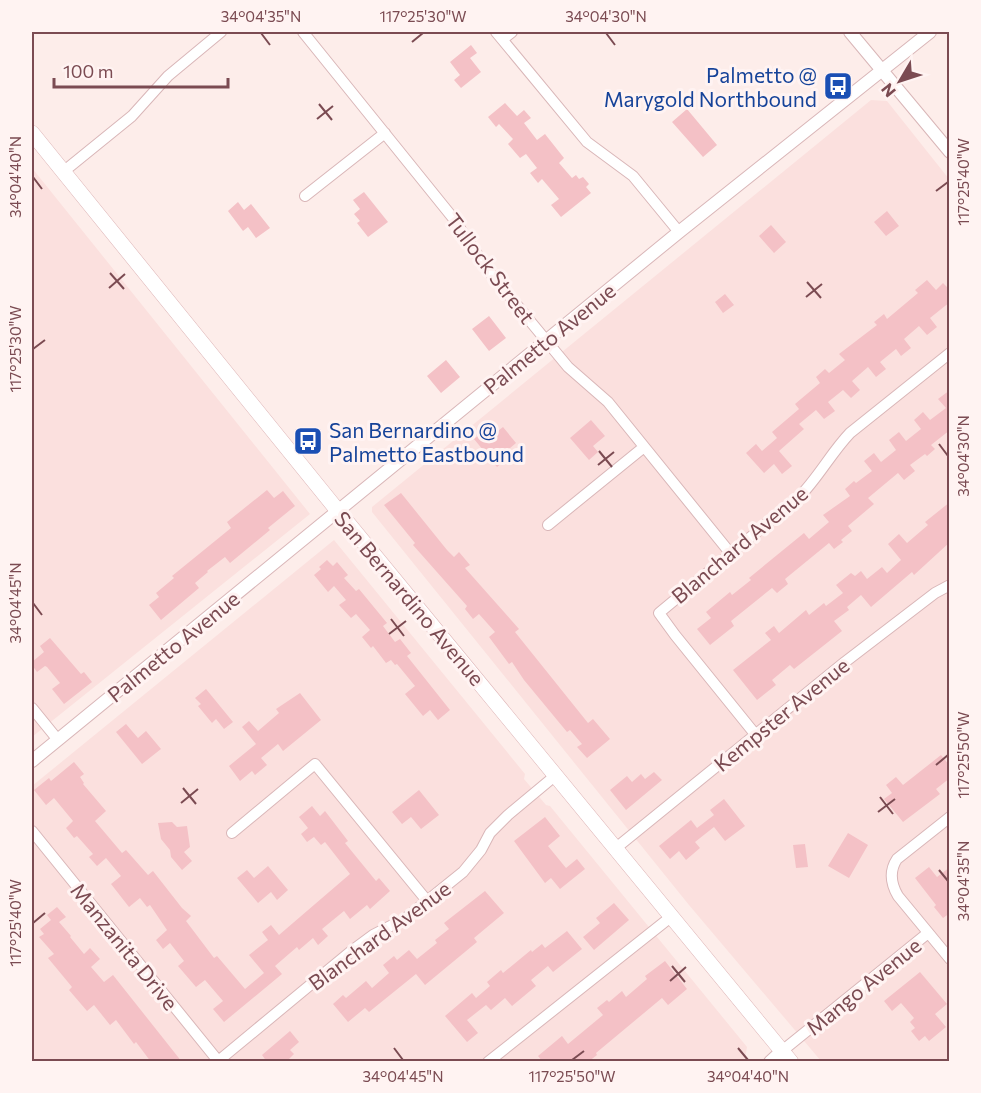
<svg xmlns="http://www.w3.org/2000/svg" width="981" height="1093" font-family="Commissioner,sans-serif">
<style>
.residential{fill:#fbe0de}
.building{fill:#f4c1c6}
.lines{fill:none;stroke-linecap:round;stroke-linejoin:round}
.minor-casing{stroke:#d9b6b8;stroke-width:12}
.tertiary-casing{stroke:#d9b6b8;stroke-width:14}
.secondary-casing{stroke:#deb5b7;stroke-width:16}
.minor{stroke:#fff;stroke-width:10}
.tertiary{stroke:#fff;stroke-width:12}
.secondary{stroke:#fff;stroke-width:15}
.ticks{fill:none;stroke:#7b4b52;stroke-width:2}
.labels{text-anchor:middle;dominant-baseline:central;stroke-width:6;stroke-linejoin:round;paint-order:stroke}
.transit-label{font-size:21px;fill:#164399;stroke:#fff3f2;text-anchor:end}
.street-label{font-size:21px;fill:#7b4b52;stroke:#fff3f2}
.neatline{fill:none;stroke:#7b4b52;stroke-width:2}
.ticks-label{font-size:15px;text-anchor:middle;fill:#7b4b52}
</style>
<rect width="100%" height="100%" fill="#fdedea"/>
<path class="residential" d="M871,100L887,101L949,179V1061H821L689,905L372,512V507Z
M32,168L310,514L32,737Z
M334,540L525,774L524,779L546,805L550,806L747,1047L745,1059L742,1062H32V786Z"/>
<path class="building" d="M471,45L477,53L470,58L481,72L461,88L454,80L460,75L450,62Z
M505,103L517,116L524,110L531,118L524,123L537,140L545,134L564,158L559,163L572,178L576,175L579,179L583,177L589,184L586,187L591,193L561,217L551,205L559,199L542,179L538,183L530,173L537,168L526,154L520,158L508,144L513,139L499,124L496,127L488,117Z
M687,109L717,145L703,157L672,122Z
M364,192L388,222L368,237L357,223L360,221L354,214L360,209L353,200Z
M238,202L244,210L251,204L270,228L256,238L248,227L243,231L228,211Z
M887,211L899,226L886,236L874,222Z
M771,225L786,242L774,253L759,236Z
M927,280L936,290L943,283L950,290V302L930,318L937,327L927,335L919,326L904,339L911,348L901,356L896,349L880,362L886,369L876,377L868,367L852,381L860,390L851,398L843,390L828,402L835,411L824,419L816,410L799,424L804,429L779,451L792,466L782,474L774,464L764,473L746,453L756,444L762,451L777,438L772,432L799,409L795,404L820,383L816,377L825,369L829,373L845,360L839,354L877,325L874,322L884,314L887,319L918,293L915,290Z
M725,294L734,305L723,313L715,302Z
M489,316L506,338L489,351L472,329Z
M446,360L460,377L441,393L427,376Z
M950,390V430L931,445L935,449L927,456L925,454L910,465L915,471L904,480L898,473L868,498L874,504L848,526L852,531L841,540L843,542L834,549L829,543L785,579L788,584L777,593L772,588L731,621L734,626L710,645L697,629L711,618L706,612L730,592L732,595L751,580L749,578L804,533L809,539L829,522L823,515L850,496L845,489L854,481L856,483L872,471L864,461L874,453L881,462L896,450L889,440L899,432L906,441L921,429L914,420L923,412L930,420L946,408L938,399Z
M591,420L605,436L593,446L598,452L589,460L570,438Z
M503,427L516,443L504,453L507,458L497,467L474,439L484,431L489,438Z
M267,490L274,498L283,491L295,506L268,528L270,530L230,563L225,557L207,571L208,572L195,583L199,588L161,620L149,605L159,597L156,593L174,578L172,576L231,528L227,522Z
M401,493L447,550L454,557L459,552L470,565L465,568L519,629L515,632L588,723L593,719L610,739L587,758L577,747L582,744L570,730L567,732L524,680L512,662L509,664L489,637L495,632L479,614L473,619L465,609L467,606L413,545L415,543L384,505Z
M950,502V542L914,575L912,572L871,607L861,595L847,607L849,610L834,621L842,631L794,669L790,665L772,680L776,685L757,700L733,670L771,640L765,633L774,626L779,633L806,610L809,615L824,603L826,606L843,593L836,585L851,573L855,576L861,571L867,579L882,567L887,573L901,560L888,544L899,534L907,543L928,525L925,522Z
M327,560L333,566L337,562L348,575L344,578L356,591L359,589L387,623L383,626L395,642L400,639L411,653L407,656L450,710L438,720L430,710L423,716L405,694L415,686L397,664L395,665L391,660L386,663L373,646L371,648L362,637L370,630L356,614L351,618L339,605L346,600L334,586L328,592L314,575L321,569L319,567Z
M50,638L81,674L84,672L92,682L64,704L52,689L60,683L47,667L45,666L37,672L32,665V662L44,652L40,646Z
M206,689L233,722L224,729L216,719L212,723L198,706L201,704L195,698Z
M300,693L321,720L283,751L278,744L261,758L267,765L255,775L252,771L240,781L229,766L256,744L242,727L249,721L258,731L279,713L276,709Z
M126,724L138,738L146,731L161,749L142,764L116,732Z
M941,755L950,766V778L936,789L940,794L903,822L884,799L892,793L886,785L896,777L903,785Z
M74,762L84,774L80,777L84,783L83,784L106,811L95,821L122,853L126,850L148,875L153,871L182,908L191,916L186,921L214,958L217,956L245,989L264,973L249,955L268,940L262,932L271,925L279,935L350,874L325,842L321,845L314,837L307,842L301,834L308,828L299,817L312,806L320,816L325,811L348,841L345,843L376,881L379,878L390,891L370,909L367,905L350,919L344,911L322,929L328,936L318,945L313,938L299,950L297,947L275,966L282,974L224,1022L213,1009L223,1001L205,980L196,987L178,966L184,961L170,943L163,949L156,940L167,930L150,905L147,907L140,898L129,907L111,884L121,876L106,858L97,866L89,857L93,854L77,836L74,838L66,828L73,821L54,798L46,805L34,790L49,778L51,781Z
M654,772L662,780L626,810L610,790L627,776L632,782L641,774L645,779Z
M419,790L439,815L421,829L411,817L402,824L392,812Z
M724,799L745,826L725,841L714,827L695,842L700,848L686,860L679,851L670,859L659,846L691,820L697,828L714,815L710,810Z
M545,817L560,836L548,846L566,868L577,859L585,869L560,889L551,878L545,883L514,841Z
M172,822L177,827L187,826L190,847L184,852L192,861L182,870L171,857L170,850L161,839L158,823Z
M848,833L868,845L849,878L828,866Z
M805,844L808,867L796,868L793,845Z
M268,866L288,890L277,900L271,892L258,903L237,878L247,870L254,878Z
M929,867L937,877L950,867V913L943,918L934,907L936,905L915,878Z
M485,891L504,913L474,938L477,942L425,985L416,974L369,1012L365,1008L348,1022L333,1004L343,995L346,998L366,981L372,988L389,973L383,965L394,956L397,960L409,950L417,959L437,943L435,940L449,929L444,923Z
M614,903L629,920L594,950L583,937L600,923L596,918Z
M57,907L66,917L59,922L71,936L70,937L84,954L90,948L100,959L91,967L104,982L113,975L182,1062H151L136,1042L134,1044L116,1020L110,1025L94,1005L87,1011L69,990L72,987L48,958L54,954L39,937L44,934L40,929L51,920L47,915Z
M567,931L582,949L553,972L548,966L531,980L536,986L512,1006L505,998L491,1010L486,1005L467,1020L478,1033L467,1042L445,1016L472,993L476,998L490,986L487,982L501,970L503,973L531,950L532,952L542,944L545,948Z
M665,961L687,989L668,1005L662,998L596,1053L597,1055L588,1062H543L538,1056L562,1036L568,1044L603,1015L597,1008L607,1000L609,1002L622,991L626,997L647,979L645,976Z
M920,972L947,1004L935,1014L946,1027L929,1041L925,1036L919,1041L911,1031L915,1028L910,1022L914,1018L901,1003L892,1011L884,1001Z
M290,1031L299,1042L290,1050L294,1054L286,1062H267L262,1055Z"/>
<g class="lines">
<g class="minor-casing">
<path id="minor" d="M303,32L453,218L487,269L568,367L608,402L731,554
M496,32L587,142L633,176L679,232
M503,39L512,32
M63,172L132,116L168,76L221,32
M305,196L385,133
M548,525L644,447
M32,708L58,740
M755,734L675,635L659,613L799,497C818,478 831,453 850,433L950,353
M950,817L897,859C889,871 891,884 898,896L950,959
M32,831L219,1062
M232,833L315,764L428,902
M616,848L845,662L935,593L950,585
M782,1051L928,933
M217,1062L350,952L373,935L406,918L463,872L481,850L490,833L508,815L556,775
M488,1062L672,916"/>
</g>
<g class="tertiary-casing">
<path id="tertiary" d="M850,32L950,152
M32,761L679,232L930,32
M770,1062L782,1051"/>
</g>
<g class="secondary-casing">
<path id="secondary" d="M32,133L338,511L791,1062"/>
</g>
<use href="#minor" class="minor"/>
<use href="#tertiary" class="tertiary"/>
<use href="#secondary" class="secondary"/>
</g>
<path class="ticks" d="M261,33L270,45M606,33L615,45M412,42L423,33M319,104L332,120M317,119L333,106M33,177L42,189M936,191L948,182M110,273L124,289M807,282L821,298M109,288L125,274M806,297L822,284M33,349L45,340M939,444L948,456M599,451L612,467M598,465L614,452M33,603L42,615M391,619L404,636M389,634L406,621M936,765L948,755M183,788L196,804M880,797L893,814M181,803L198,789M878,812L895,799M939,870L948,881M33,923L45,913M672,966L685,982M670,981L686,967M394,1048L403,1060M738,1048L748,1060M572,1060L584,1051"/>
<defs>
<g id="bus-square" transform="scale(1.5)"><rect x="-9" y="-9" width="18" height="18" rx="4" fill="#1a4fb4" stroke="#fff3f2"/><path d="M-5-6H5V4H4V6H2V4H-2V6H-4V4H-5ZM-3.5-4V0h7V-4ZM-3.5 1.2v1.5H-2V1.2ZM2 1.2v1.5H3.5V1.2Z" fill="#fff"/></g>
</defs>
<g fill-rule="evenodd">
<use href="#bus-square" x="838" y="86"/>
<use href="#bus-square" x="308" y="441"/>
</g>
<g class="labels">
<g class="transit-label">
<text x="817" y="74">Palmetto @<tspan x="817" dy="24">Marygold Northbound</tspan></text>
<text x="329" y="429" text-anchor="start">San Bernardino @<tspan x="329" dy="24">Palmetto Eastbound</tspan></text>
</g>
<g class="street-label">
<text transform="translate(491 268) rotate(53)">Tullock Street</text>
<text transform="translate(549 338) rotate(-39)">Palmetto Avenue</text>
<text transform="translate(739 544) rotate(-40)">Blanchard Avenue</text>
<text transform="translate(410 598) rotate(50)">San Bernardino Avenue</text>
<text transform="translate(173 646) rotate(-39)">Palmetto Avenue</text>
<text transform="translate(781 714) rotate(-39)">Kempster Avenue</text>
<text transform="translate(379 935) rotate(-36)">Blanchard Avenue</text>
<text transform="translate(125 946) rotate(51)">Manzanita Drive</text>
<text transform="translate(863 986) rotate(-39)">Mango Avenue</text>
</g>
</g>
<rect width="981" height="1093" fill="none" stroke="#fff3f2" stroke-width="66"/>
<g transform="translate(900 81) rotate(231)" stroke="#fff3f2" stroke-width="4.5" paint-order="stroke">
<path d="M0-4.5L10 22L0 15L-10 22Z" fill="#7b4b52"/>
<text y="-9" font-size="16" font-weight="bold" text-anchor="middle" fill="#7b4b52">N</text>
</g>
<path d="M54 78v9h174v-9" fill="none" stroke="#7b4b52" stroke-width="3"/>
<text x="63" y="78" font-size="18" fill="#7b4b52" stroke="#fff3f2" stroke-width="4.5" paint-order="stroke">100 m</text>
<rect x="33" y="33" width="915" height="1027" class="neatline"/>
<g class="ticks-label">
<text x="261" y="22">34°04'35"N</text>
<text x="423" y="22">117°25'30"W</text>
<text x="606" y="22">34°04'30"N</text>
<text transform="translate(16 177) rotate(-90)" y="5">34°04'40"N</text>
<text transform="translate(964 182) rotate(-90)" y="5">117°25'40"W</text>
<text transform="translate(16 349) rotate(-90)" y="5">117°25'30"W</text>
<text transform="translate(964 456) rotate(-90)" y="5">34°04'30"N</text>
<text transform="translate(16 603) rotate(-90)" y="5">34°04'45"N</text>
<text transform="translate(964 755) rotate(-90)" y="5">117°25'50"W</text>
<text transform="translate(964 881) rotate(-90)" y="5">34°04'35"N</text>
<text transform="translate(16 923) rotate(-90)" y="5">117°25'40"W</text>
<text x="403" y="1082">34°04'45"N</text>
<text x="572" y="1082">117°25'50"W</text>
<text x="748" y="1082">34°04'40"N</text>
</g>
</svg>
